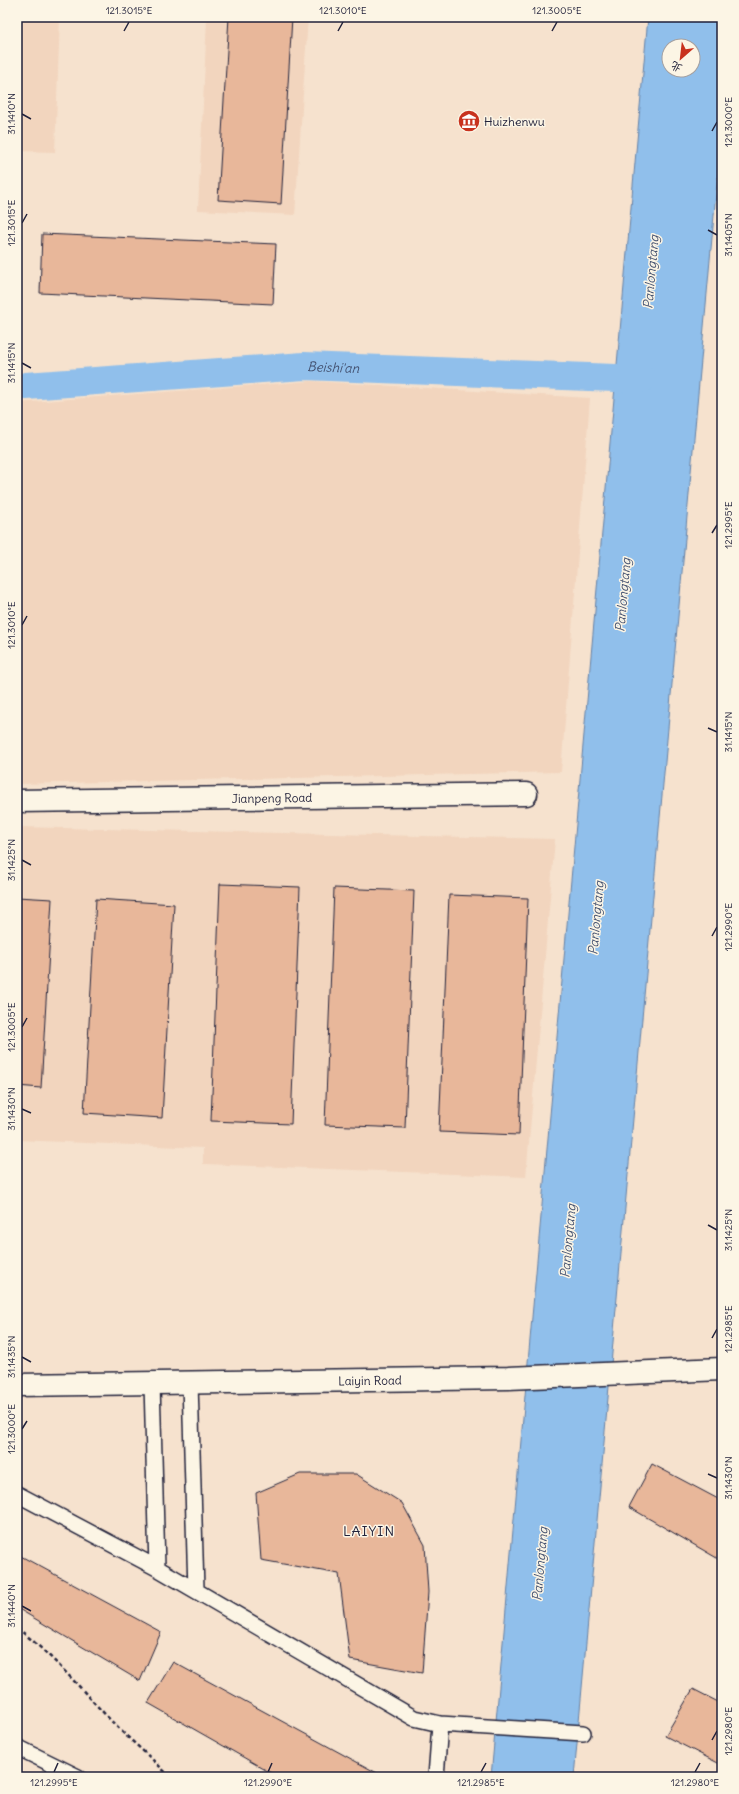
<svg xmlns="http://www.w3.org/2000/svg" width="739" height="1794" font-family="Delius,'LXGW WenKai TC',sans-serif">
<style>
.built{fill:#f2d5be}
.water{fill:#90bfeb;stroke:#6480a5;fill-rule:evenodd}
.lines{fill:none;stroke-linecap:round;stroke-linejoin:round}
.canal{stroke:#90bfeb;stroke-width:28}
.building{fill:#e8b79a;stroke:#22223b}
.service-casing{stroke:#22223b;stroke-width:18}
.minor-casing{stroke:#22223b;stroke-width:25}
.tertiary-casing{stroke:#22223b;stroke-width:25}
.path{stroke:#22223b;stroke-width:2.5;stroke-dasharray:4 3;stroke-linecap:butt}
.service{stroke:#fcf5e5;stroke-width:15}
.minor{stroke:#fcf5e5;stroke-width:22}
.tertiary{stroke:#fcf5e5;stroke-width:22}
.ticks{fill:none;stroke:#22223b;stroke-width:1.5}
.labels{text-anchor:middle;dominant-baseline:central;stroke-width:3;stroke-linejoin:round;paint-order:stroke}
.poi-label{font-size:12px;fill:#22223b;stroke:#fcf5e5;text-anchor:start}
.street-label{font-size:12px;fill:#22223b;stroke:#fcf5e5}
.water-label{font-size:13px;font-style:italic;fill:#435170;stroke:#fcf5e5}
.quarter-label{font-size:14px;letter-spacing:1px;fill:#22223b;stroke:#fcf5e5}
.neatline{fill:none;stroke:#22223b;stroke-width:1.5}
.ticks-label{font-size:10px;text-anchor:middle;fill:#22223b}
</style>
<rect width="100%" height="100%" fill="#f6e2ce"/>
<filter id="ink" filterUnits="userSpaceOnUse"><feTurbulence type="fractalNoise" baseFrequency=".025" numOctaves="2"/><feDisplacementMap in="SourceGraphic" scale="8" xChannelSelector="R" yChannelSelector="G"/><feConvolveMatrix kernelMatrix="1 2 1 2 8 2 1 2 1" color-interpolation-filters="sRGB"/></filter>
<g filter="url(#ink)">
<path class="built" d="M17,17H60L55,152L17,151Z
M166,17H308L295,215L198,210L207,18Z
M311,381L590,398L561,772L17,784V403Z
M17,827L555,839L526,1177L203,1164V1148L17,1140Z"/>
<path class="water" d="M648,17H722V126L574,1777H491ZM669,46H693V70H669Z"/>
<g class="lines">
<path class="canal" id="s1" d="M26,386L304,366L642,379"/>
</g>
<path class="building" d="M229,17H292L281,204L218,200Z
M42,234L276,244L273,304L40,293Z
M220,884L300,887L291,1124L211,1121Z
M334,888L414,891L405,1128L325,1125Z
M449,895L528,898L519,1135L439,1132Z
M17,897L52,899L41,1088L17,1086Z
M96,899L174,904L162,1118L84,1113Z
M652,1464L722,1501V1561L629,1507Z
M300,1474H356L402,1503L425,1545L428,1592L422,1673L350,1660L339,1574L261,1560L256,1493Z
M17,1554L161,1632L140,1681L17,1608Z
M173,1662L377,1773L375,1777H278L148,1703Z
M693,1689L722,1704V1765L665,1736Z"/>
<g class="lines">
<g class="service-casing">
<path id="service" d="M152,1383L157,1568
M190,1383L196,1590
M17,1494L157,1568L414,1718L440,1724L436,1777
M440,1724L583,1733
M17,1747L78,1777"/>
</g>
<g class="minor-casing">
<g id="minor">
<path id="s2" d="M17,801L526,794"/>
</g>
</g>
<g class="tertiary-casing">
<g id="tertiary">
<path id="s3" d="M17,1385L508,1378L722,1369"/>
</g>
</g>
<path class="path" d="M17,1628C55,1657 86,1695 119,1729C136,1745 154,1760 170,1777"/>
<use href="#service" class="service"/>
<use href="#minor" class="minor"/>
<use href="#tertiary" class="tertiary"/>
</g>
</g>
<path class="ticks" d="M124,31L129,22M338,31L343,22M552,31L557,22M22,114L31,119M712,131L717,122M22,223L27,214M708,230L717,235M22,363L31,368M712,533L717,525M22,625L27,616M708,728L717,732M22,860L31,865M712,936L717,927M22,1027L27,1018M22,1109L31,1113M708,1225L717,1230M712,1338L717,1329M22,1357L31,1362M22,1429L27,1421M708,1474L717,1478M22,1606L31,1611M712,1740L717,1731M54,1772L58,1763M268,1772L272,1763M481,1772L486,1763M695,1772L700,1763"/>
<defs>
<g id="museum-disc" transform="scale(1.15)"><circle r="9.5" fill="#c8321e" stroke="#fcf5e5"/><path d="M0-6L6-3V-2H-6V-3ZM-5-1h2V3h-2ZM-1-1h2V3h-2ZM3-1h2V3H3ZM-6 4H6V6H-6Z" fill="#fff"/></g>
</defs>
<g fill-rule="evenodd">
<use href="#museum-disc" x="469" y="121"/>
</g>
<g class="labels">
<g class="poi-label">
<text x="484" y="121">Huizhenwu</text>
</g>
<g class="street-label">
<text stroke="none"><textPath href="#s2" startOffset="255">Jianpeng Road</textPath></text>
<text stroke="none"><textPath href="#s3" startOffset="353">Laiyin Road</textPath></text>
</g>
<g class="water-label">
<text transform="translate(651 272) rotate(-85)">Panlongtang</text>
<text stroke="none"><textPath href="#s1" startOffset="308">Beishi'an</textPath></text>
<text transform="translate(623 595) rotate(-85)">Panlongtang</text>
<text transform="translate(596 918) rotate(-85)">Panlongtang</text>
<text transform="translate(568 1241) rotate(-85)">Panlongtang</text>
<text transform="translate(540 1564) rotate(-85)">Panlongtang</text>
</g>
<g class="quarter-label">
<text x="369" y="1531">LAIYIN</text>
</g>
</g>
<rect width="739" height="1794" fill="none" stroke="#fcf5e5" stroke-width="44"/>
<g transform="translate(681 58) rotate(208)"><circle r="19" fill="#fcf5e5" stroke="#a5a1a1"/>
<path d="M0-3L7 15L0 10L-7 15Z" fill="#c8321e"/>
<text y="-6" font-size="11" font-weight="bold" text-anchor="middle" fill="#22223b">北</text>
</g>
<rect x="22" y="22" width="695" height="1750" class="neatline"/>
<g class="ticks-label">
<text x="129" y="14">121.3015°E</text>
<text x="343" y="14">121.3010°E</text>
<text x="557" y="14">121.3005°E</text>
<text transform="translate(11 114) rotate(-90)" y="4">31.1410°N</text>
<text transform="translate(728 122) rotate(-90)" y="4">121.3000°E</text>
<text transform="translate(11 223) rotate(-90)" y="4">121.3015°E</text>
<text transform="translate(728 235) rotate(-90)" y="4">31.1405°N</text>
<text transform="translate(11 363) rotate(-90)" y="4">31.1415°N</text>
<text transform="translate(728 525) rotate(-90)" y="4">121.2995°E</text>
<text transform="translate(11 625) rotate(-90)" y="4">121.3010°E</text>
<text transform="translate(728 732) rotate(-90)" y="4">31.1415°N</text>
<text transform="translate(11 860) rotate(-90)" y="4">31.1425°N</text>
<text transform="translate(728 927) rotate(-90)" y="4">121.2990°E</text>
<text transform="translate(11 1027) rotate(-90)" y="4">121.3005°E</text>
<text transform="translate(11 1109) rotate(-90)" y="4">31.1430°N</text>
<text transform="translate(728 1230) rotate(-90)" y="4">31.1425°N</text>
<text transform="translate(728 1329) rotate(-90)" y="4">121.2985°E</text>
<text transform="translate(11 1357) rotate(-90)" y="4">31.1435°N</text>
<text transform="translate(11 1429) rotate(-90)" y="4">121.3000°E</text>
<text transform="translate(728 1478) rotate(-90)" y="4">31.1430°N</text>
<text transform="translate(11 1606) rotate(-90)" y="4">31.1440°N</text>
<text transform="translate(728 1731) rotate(-90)" y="4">121.2980°E</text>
<text x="54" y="1786">121.2995°E</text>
<text x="268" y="1786">121.2990°E</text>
<text x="481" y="1786">121.2985°E</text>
<text x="695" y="1786">121.2980°E</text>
</g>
</svg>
